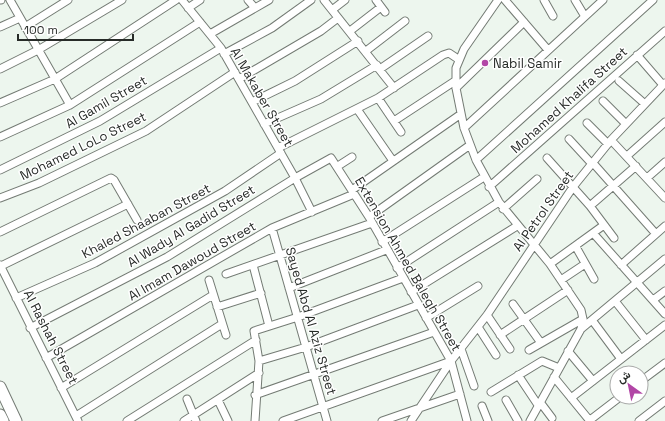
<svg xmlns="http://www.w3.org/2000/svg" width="665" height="421" font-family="'Space Grotesk',Vazirmatn,sans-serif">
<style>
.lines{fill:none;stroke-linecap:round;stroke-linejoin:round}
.street-casing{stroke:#747b74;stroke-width:9}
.secondary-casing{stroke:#747b74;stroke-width:13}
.street{stroke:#fff;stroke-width:7}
.secondary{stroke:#fff;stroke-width:11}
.poi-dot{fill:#b246a6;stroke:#fff;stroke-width:1.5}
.labels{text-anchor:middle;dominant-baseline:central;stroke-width:3;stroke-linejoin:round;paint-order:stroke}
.poi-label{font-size:13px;fill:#272b28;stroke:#fff;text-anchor:start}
.street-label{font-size:13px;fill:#272b28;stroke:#fff}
</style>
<rect width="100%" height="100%" fill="#edf6ee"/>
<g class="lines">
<g class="street-casing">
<path id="street" d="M0,0H1
M10,0L70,105
M182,0L221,48L295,178L312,212
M248,0L255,8
M324,0L394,88
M376,0L385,12
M498,0L464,49L456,68V88L464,128L476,160L499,202L550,264L581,310L583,319L581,329L530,421
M505,0L548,50
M544,0L553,16
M575,0L584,15
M188,8L200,0
M332,10L345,0
M0,27L20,18
M25,27L68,0
M350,31L381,7
M210,34L269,0
M366,51L405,21
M224,54L272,28L311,0
M637,55L663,85
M0,69L38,50L122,0
M380,69L428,36
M239,79L321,31L338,18
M619,81L645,104
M456,88L524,22
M378,98L401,132
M603,101L626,124
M252,102L295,81L358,41
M0,103L55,79L176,0
M357,109L393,161
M394,121L455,81
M587,123L608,144
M264,124L321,99L377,65
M464,128L603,0
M0,137L70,105L200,22
M569,139L592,164
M611,140L665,198
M278,148L378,98L443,55L449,53L458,59
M627,156L665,122
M547,158L590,206L614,238
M476,160L653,0
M593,163L656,234
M338,166L352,157
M0,170L100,121L221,48
M647,178L665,162
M489,187L665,31
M352,190L461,114
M0,198L39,183L146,131L235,72
M590,206L636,166
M503,209L537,179
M369,217L470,145
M272,228L327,421
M0,232L111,178L114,180L137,220
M593,233L665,314
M382,242L484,177
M576,247L594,279
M550,264L604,225
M0,265L78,421
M253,265L269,326
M621,265L665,226
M1,266L128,204
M397,268L499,202
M226,274L372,223
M209,280L226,335
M561,280L585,264
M289,288L386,250
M411,292L517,226
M16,298L95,263L225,191L281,153
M653,300L665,291
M615,301L646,340
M513,304L541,343
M217,307L261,293
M487,315L510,349
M426,318L478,286
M592,320L621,359
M478,327L496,355
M30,328L167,257L295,178L331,158L369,217L451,361L467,421
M581,329L665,259
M500,335L568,290
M461,349L474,386
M529,350L583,319
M568,351L593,381
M46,358L272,228L354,194
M259,361L306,347L418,305
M518,375L538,405
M554,377L590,421
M641,381L665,363
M61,388L213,295
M491,392L542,361L559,368
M255,395L434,332
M571,398L665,325
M187,399L196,421
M218,400L228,421
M506,400L518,421
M540,402L552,418
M482,406L488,421
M76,416L222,324
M590,420L620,397
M127,421L256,340
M184,421L259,373
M255,421L259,361L254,331L298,317L403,278
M283,421L451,361
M382,421L460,394
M411,421L451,361L487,315L573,187L611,140L665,83
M639,421L665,401"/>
</g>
<g class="secondary-casing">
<path id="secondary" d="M0,387L16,421
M0,415L3,421"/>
</g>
<use href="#street" class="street"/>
<use href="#secondary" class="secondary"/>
</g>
<circle class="poi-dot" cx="485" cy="63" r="4"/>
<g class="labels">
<g class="poi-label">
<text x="493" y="63">Nabil Samir</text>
</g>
<g class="street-label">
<text transform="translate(262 97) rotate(60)">Al Makaber Street</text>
<text transform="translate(569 100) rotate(-42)">Mohamed Khalifa Street</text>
<text transform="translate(106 102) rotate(-30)">Al Gamil Street</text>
<text transform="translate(83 146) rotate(-26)">Mohamed LoLo Street</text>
<text transform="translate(543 211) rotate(-55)">Al Petrol Street</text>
<text transform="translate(146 221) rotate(-28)">Khaled Shaaban Street</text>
<text transform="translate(191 226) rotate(-31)">Al Wady Al Gadid Street</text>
<text transform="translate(192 261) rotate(-30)">Al Imam Dawoud Street</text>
<text transform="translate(408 264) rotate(60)">Extension Ahmed Balegh Street</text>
<text transform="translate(311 321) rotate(74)">Sayed Abd Al Aziz Street</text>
<text transform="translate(51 337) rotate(63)">Al Rashah Street</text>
</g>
</g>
<g transform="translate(629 385) rotate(327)"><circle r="19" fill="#ffffff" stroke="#a9aaa9"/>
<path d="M0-3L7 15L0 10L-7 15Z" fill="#b246a6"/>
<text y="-6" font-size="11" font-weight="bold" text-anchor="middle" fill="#272b28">ش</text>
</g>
<path d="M18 34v6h115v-6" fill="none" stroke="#272b28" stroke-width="2"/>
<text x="24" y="34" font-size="12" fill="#272b28" stroke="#ffffff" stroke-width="3" paint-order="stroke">100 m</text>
</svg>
